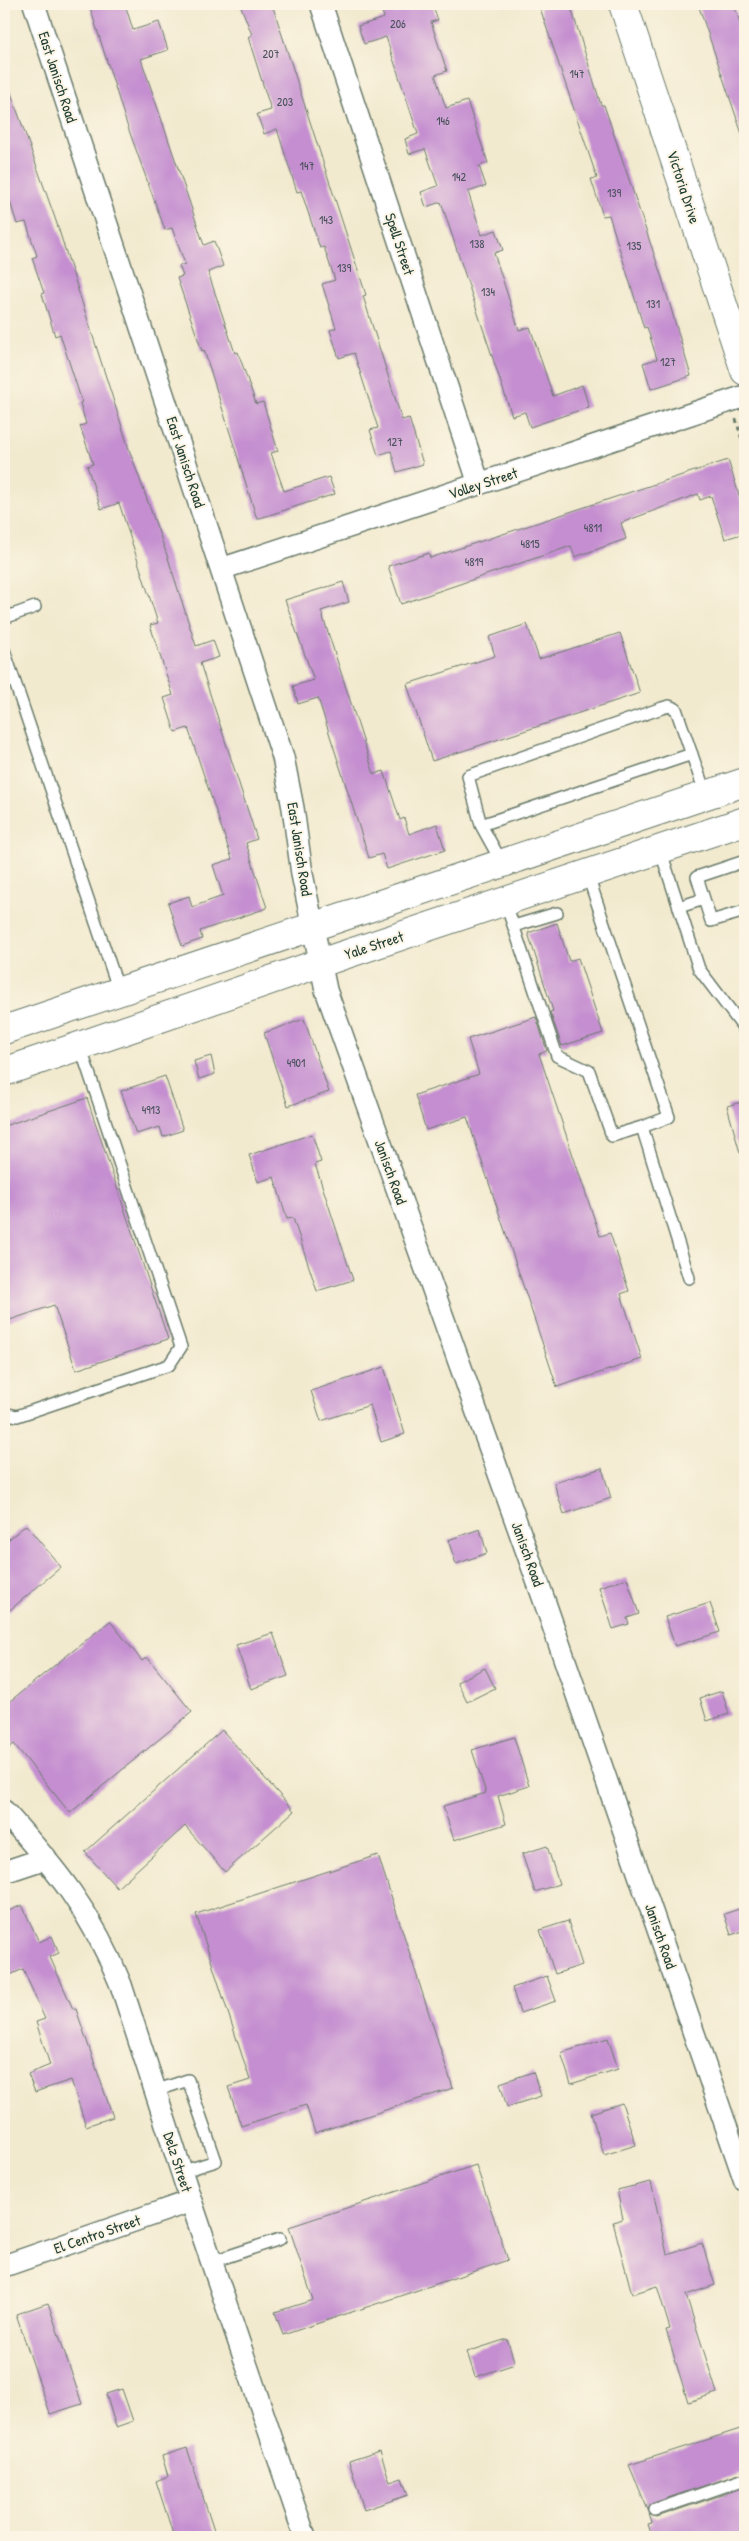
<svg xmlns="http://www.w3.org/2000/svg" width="749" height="2541" font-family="'Patrick Hand',sans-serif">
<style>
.building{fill:#c48ed0}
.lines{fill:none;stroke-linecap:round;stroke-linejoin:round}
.lane-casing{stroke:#697a6a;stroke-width:14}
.street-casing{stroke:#697a6a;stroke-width:24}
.secondary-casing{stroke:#697a6a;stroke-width:30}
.path{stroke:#697a6a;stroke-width:3;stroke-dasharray:4 4;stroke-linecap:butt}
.lane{stroke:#fff;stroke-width:11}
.street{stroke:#fff;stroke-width:21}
.secondary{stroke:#fff;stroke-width:28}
.labels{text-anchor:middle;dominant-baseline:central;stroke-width:4;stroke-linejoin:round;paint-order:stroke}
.number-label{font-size:12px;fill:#48515b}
.street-label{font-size:15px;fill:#1f3d34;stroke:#fcf5e5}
</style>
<rect width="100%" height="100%" fill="#fcf5e5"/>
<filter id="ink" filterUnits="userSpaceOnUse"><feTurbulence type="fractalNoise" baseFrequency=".02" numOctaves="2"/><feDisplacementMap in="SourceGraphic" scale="10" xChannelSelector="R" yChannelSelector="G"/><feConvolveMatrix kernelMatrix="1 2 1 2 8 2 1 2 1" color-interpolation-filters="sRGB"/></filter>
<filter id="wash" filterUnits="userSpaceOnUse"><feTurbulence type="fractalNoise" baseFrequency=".0096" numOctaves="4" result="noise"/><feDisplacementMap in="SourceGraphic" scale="20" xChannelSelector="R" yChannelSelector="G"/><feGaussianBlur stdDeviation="1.12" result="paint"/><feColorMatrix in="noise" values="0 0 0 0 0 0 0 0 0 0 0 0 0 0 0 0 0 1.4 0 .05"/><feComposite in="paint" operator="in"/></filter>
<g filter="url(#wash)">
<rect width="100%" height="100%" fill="#f2eacf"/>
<g id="blocks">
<path class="building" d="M89,4H125L133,30L159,22L168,50L141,59L204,245L214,241L223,266L208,272L235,353L238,352L256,404L263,402L278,451L271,453L284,491L329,477L335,494L257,519L204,350L202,351L177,278L183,276L179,266L185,264L172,228L165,230L126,122Z
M240,4H272L366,295L363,296L402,420L409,418L423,464L397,472L391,451L378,455L370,430L378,428L354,353L339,358L330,330L336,328L322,284L335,280L324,247L320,248L301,191L297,192L277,129L264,134L257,114L271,110L248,37L252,35Z
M380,4H432L438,20L431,22L447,71L435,75L446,108L467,101L488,163L479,166L486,186L468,192L482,235L496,230L503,250L494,253L519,330L530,327L553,396L582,385L589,407L530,427L525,412L512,416L441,202L426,207L421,192L438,186L425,149L409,154L405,139L418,134L386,37L364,44L358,26L384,18Z
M553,4H570L601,105H604L662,278L691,376L651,389L643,363L657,359L647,327L644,328L609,215L603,216L591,179L597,178L540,8Z
M698,4H734L745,39V133L742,134Z
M7,82L56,221L130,452L168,558L196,646L213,640L219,657L200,663L257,839L246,843L267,908L200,931L202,939L182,946L168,903L189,896L192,907L223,896L213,865L232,859L188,728L175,732L164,698L173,695L150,625L158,623L119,503L101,509L87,466L93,464L80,426L86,424L80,403L82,402L60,334L55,336L42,294L44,293L32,258L37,256L26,222L17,224L4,183V83Z
M728,460L745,514V533L725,539L711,496L700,500L698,494L621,523L626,539L575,557L571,546L401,604L388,566L429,553L430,558Z
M343,582L349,602L321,611L374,774L384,771L400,820L404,818L409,834L437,824L445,850L387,869L382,854L369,858L318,698L298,704L293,686L314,680L285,600Z
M527,624L539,659L620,633L640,693L432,761L407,684L495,656L489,637Z
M557,923L569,961L578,958L603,1033L562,1046L550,1012L553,1011L528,933Z
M536,1017L547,1051L539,1054L600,1236L610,1233L629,1291L621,1294L642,1359L557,1387L467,1117L426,1130L415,1095L479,1074L468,1039Z
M304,1019L329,1092L288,1106L264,1033Z
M211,1056L215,1074L199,1079L194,1061Z
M165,1076L183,1130L163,1137L160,1127L136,1134L121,1091Z
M87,1098L168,1339L76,1370L54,1305L4,1322V1126Z
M745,1101V1152L740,1153L727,1106Z
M312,1134L321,1162L315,1164L353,1280L317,1291L293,1218L287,1219L274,1177L258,1182L249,1155Z
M384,1367L405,1434L381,1442L370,1405L321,1421L311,1391Z
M602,1468L611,1498L564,1514L554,1483Z
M26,1525L61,1567L4,1615V1543Z
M480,1529L487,1553L456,1564L448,1540Z
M627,1578L639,1614L627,1618L629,1624L613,1629L599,1587Z
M710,1603L720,1632L675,1646L665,1617Z
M110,1621L142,1661L147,1657L192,1712L70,1813L14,1744L4,1752V1706Z
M273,1633L288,1676L251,1689L236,1645Z
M485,1668L495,1688L467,1702L457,1682Z
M722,1691L729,1714L707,1721L700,1698Z
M222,1730L294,1811L225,1872L185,1826L117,1888L85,1852Z
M514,1737L529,1786L498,1796L506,1824L454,1840L443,1806L486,1793L472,1750Z
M547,1846L559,1884L535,1892L522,1854Z
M378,1855L453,2088L315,2133L306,2105L241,2126L228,2087L250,2080L196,1914Z
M22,1905L39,1942L52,1936L59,1953L50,1957L73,2009H76L113,2117L86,2126L71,2080L35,2092L28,2074L50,2065L36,2022L45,2019L23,1969L4,1978V1913Z
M745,1907V1930L731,1935L724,1914Z
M568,1921L582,1965L555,1974L540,1930Z
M547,1976L556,2001L520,2013L512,1988Z
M608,2038L618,2069L571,2084L561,2053Z
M533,2072L541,2096L507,2107L500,2083Z
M622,2103L636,2145L604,2155L591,2113Z
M476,2165L508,2260L283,2335L275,2312L313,2300L289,2227Z
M651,2182L667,2254L702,2243L715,2285L686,2295L717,2393L688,2402L666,2330L670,2329L657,2286L632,2294L613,2222L623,2219L617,2190Z
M48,2303L82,2404L50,2414L16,2314Z
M507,2339L515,2364L475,2377L467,2352Z
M122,2389L133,2421L116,2427L106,2394Z
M740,2429L745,2445V2472L653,2503L648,2510L629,2465Z
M187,2448L216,2537H174L156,2481L168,2476L162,2456Z
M380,2451L390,2482L402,2478L408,2495L364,2510L349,2461Z
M745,2487V2533L734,2537H652L648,2524L652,2523L649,2514L657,2517Z"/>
</g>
</g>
<g filter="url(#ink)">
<use href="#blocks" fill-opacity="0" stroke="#697a6a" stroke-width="1"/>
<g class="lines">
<g class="lane-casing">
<path id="lane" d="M4,618L35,607
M4,650L119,991
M481,825L692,754
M660,849L699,969L743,1027L745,1033
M502,863L481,825L468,776L662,708L669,706L676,709L706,795
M587,873L669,1117L642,1127L689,1278
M704,899L697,877L745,861
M505,901L557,1056L589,1071L612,1136L642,1127
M679,907L704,899L711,921L745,911
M514,926L557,913
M4,1413L17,1416L169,1365L181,1347L80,1046
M155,2091L188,2080L216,2161L181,2172
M211,2262L280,2239
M655,2510L745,2479"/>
</g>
<g class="street-casing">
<path id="street" d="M34,4L283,757L293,808L302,874L326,990L543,1597L745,2181
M321,4L479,484
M221,569L745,396
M4,1811C56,1869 92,1912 121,1985L191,2201L305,2537
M4,1872L46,1858
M4,2266L191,2201"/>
</g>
<g class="secondary-casing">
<path id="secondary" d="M623,4L745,371
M4,1030L745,782
M4,1072L320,963L745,821"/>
</g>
<path class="path" d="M736,419L745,450"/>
<use href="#lane" class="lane"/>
<use href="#street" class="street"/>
<use href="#secondary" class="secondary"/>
</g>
</g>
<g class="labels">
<g class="number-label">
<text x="398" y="23">206</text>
<text x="271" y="53">207</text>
<text x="577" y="73">147</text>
<text x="285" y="101">203</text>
<text x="443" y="120">146</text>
<text x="307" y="165">147</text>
<text x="459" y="176">142</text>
<text x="614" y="192">139</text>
<text x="326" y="219">143</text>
<text x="477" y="243">138</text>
<text x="634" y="245">135</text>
<text x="344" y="267">139</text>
<text x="488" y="291">134</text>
<text x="653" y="303">131</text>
<text x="668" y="361">127</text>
<text x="395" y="441">127</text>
<text x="593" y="527">4811</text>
<text x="530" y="543">4815</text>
<text x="474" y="561">4819</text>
<text x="296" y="1062">4901</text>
<text x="151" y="1109">4913</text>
</g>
<g class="street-label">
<text transform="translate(58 77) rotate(72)">East Janisch Road</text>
<text transform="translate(684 187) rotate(72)">Victoria Drive</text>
<text transform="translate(400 244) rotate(72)">Spell Street</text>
<text transform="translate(186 462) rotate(72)">East Janisch Road</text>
<text transform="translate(483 483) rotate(-18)">Volley Street</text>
<text transform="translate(300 849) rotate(81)">East Janisch Road</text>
<text transform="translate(374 945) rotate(-18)">Yale Street</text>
<text transform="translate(391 1172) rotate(70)">Janisch Road</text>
<text transform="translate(528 1554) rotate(70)">Janisch Road</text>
<text transform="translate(661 1936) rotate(71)">Janisch Road</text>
<text transform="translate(178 2162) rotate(72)">Delz Street</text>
<text transform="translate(97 2234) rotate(-19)">El Centro Street</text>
</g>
</g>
<rect width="749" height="2541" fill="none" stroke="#fcf5e5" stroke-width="20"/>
</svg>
